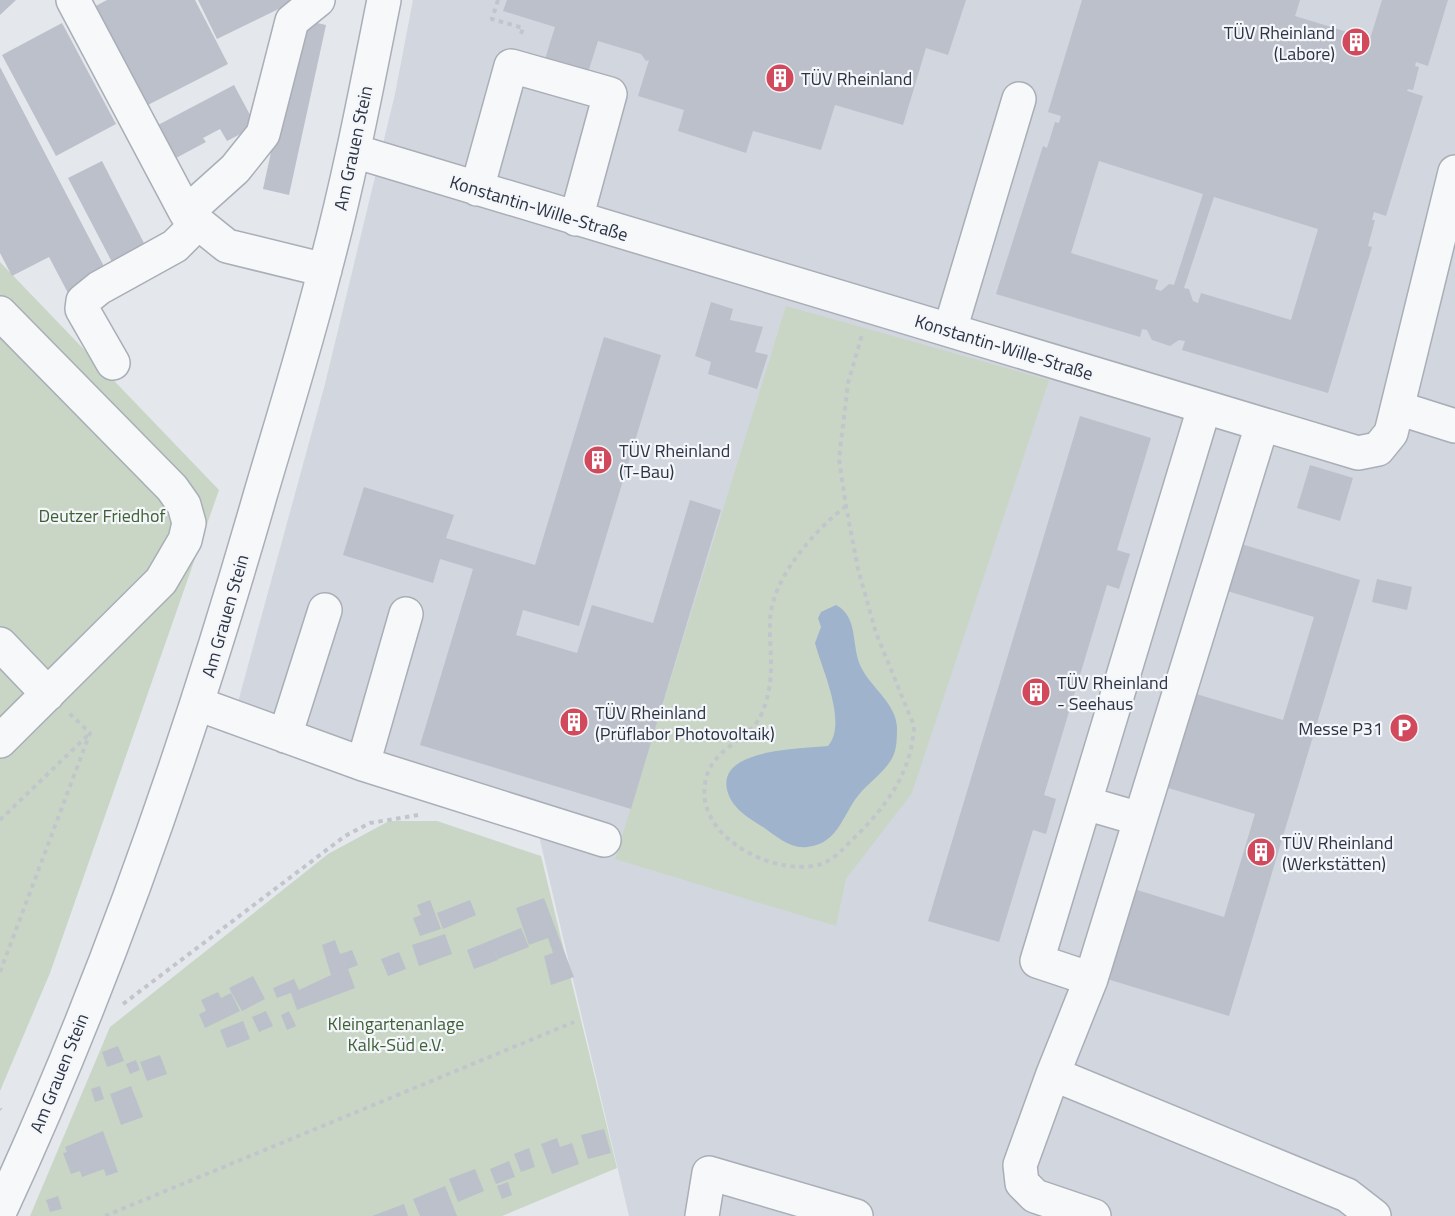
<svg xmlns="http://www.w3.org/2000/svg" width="1455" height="1216" font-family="'Titillium Web',sans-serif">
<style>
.built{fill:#d2d6de}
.green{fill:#c9d6c5}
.water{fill:#9fb4cc}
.building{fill:#bbc0ca;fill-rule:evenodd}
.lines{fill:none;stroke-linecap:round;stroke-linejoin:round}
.minor-casing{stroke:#a9aeb7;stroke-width:36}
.path{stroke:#c2c5cb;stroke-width:4;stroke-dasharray:4.5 4.5;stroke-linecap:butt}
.minor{stroke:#f7f8fa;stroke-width:33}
.labels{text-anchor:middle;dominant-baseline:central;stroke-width:4.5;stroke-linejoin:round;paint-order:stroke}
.poi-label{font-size:18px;fill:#2b3445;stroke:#f4f6f9;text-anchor:start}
.street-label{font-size:18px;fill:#2b3445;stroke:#f4f6f9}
.park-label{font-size:18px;fill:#3f6138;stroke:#f4f6f9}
</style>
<rect width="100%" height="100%" fill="#e4e7ec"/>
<path class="built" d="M413,0H1455V1216H629L539,836L232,724L325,384L395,94Z"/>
<path class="green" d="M0,262L219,490L50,973L0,1091Z
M786,306L1049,380L912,793L846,879L836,926L615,859Z
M389,821H437L541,856L617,1168L502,1216H30L110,1027L328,854Z"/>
<path class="water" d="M836,605C860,618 850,647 862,669C872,688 896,704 897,727C897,734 897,747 894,754C888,769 873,779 862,791C843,811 840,844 807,847C790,849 776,836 763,827C750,819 733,809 728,793C713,748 802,749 828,746C848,723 822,670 815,643L821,627L818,618L821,612Z"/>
<path class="building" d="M0,0H16L0,15Z
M107,0H195L228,64L142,108L90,9Z
M198,0H297L217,39Z
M507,0H966L948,55L926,48L903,125L835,105L821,150L753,131L746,153L678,131L684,110L638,96L649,60L646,61L641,54L598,41L584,85L541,72L555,27L503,11Z
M1082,0H1300L1295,16L1370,39L1382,0H1448L1428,66L1416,62L1415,66L1419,67L1413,90L1408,89L1407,91L1423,96L1386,216L1374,212L1372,220H1375L1368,246L1372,247L1328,393L1182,350L1185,341L1179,340L1170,346L1152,340L1147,330L1142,329L1140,337L996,294L1043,146L1047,148L1055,122L1059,123L1061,116L1048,112ZM1099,161L1203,194L1174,285L1169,284L1161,291L1155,289L1158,280L1071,253ZM1214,197L1318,229L1291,320L1201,293L1198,303L1193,301L1189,289L1184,288Z
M300,19L326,25L289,195L263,189Z
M62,23L116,124L56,156L2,55Z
M0,67L108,274L69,295L49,257L12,276L0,253Z
M234,85L256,126L227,141L220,129L203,138L206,142L176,158L158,125Z
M102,161L145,245L112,262L68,178Z
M711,302L733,309L730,320L763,327L755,352L768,355L757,389L708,374L711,362L695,356Z
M604,337L661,355L579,626L523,610L516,635L577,653L592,605L653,623L690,500L721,510L631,809L420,745L473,569L440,559L433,583L343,555L364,487L454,515L446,538L535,565Z
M1080,416L1151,438L1117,550L1130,554L1119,589L1107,585L1044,795L1056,799L1046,834L1033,830L999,942L928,921Z
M1310,465L1353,478L1340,521L1297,508Z
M1238,543L1360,580L1229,1016L1107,979L1134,889L1224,917L1255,814L1165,787L1193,693L1283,720L1314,617L1224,590Z
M1377,579L1412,587L1407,610L1372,602Z
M544,898L574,977L551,985L544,956L553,953L548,938L529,945L516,908Z
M430,900L441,929L420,936L413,918L421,915L417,905Z
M470,900L476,915L443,929L437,913Z
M521,928L529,947L498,959L492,945L498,960L474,969L467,950Z
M445,934L452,954L419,966L412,945Z
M335,940L340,954L352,950L358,965L348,969L355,988L297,1010L291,993L277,998L273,988L294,979L299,990L331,975L322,945Z
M399,952L406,969L388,976L381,959Z
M253,976L265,999L242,1011L229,988Z
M218,992L221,998L231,993L240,1011L205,1028L199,1014L206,1011L201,1000Z
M266,1011L273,1026L259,1032L252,1017Z
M289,1011L296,1026L287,1030L281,1015Z
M243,1021L250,1039L227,1048L220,1030Z
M118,1046L124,1061L107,1067L102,1052Z
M160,1055L167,1074L147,1081L140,1062Z
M136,1060L140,1070L130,1074L126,1064Z
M100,1086L104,1099L95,1102L91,1089Z
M131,1086L143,1117L121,1125L110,1094Z
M604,1129L611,1153L588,1159L581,1135Z
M103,1131L118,1172L106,1176L104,1169L82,1177L80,1171L71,1174L63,1153L67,1152L65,1147Z
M557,1138L560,1147L572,1143L579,1164L552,1174L541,1144Z
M529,1148L535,1167L521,1172L514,1154Z
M509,1161L515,1177L496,1184L490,1169Z
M475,1169L484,1191L458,1202L449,1179Z
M508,1182L512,1195L502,1199L497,1186Z
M445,1186L457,1216H420L413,1199Z
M58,1196L62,1209L50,1212L46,1200Z
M404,1204L408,1216H372Z"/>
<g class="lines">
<g class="minor-casing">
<path id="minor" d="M73,0L186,213L227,246L325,270
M354,151L1358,453L1378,449L1391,433L1455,172
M477,189L511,66L610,94L576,219
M186,213L235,169L263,134L292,21L318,0
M0,313L172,488L184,505L189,523L185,540L161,581L0,741
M950,330L1019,99
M113,363L82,309L83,301L99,288L175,246L198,223
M1398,408L1455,426
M0,644L48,694
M198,704L363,764L604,840
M285,736L325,610
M363,764L406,614
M1085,803L1140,819
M1091,979L1037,961L1204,408
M1053,1074L1347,1195L1374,1216
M0,1211C107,981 190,740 260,496C282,421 306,345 325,269C349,180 366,90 384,0
M702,1216L709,1173L856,1216
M1094,1216L1035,1196L1022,1183L1020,1165L1053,1074L1091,979L1262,425"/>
</g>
<path class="path" d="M498,0L492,19L523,28L520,37
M846,506C814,531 772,578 770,620C769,643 774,671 768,693C767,700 763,712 759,719C745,741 712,750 706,779C692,835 771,876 818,865C833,861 843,849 854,838C886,807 912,772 914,726L876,633L858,569L846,506L839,459L848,383L862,335
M0,820L88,735
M0,972L90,733L69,713
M123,1004L345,836L370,823L418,815
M0,1109L1,1110
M105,1216L574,1022"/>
<use href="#minor" class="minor"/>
</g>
<defs>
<g id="building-disc" transform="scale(1.5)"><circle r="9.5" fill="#d1495b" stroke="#f4f6f9"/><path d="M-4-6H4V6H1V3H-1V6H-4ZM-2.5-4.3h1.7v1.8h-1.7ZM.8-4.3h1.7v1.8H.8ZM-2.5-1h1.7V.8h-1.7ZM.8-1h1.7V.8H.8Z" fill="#fff"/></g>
<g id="parking-disc" transform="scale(1.5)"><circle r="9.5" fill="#d1495b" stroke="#f4f6f9"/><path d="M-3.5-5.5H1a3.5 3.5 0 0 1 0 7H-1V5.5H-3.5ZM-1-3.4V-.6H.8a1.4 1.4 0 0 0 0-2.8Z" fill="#fff"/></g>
</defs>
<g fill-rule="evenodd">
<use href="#building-disc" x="1356" y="42"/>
<use href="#building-disc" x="780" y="78"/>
<use href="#building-disc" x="598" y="460"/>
<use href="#building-disc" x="1036" y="692"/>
<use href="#building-disc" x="574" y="722"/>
<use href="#parking-disc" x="1404" y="728"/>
<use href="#building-disc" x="1261" y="852"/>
</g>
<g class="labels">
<g class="poi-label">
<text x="1335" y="32" text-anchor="end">TÜV Rheinland<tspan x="1335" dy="21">(Labore)</tspan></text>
<text x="801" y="78">TÜV Rheinland</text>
<text x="619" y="450">TÜV Rheinland<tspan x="619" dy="21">(T-Bau)</tspan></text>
<text x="1057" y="682">TÜV Rheinland<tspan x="1057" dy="21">- Seehaus</tspan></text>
<text x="595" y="712">TÜV Rheinland<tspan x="595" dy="21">(Prüflabor Photovoltaik)</tspan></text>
<text x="1383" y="728" text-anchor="end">Messe P31</text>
<text x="1282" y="842">TÜV Rheinland<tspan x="1282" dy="21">(Werkstätten)</tspan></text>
</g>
<g class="street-label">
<text transform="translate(353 148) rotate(-78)">Am Grauen Stein</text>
<text transform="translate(539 208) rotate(17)">Konstantin-Wille-Straße</text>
<text transform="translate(1004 347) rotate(17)">Konstantin-Wille-Straße</text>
<text transform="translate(225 616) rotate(-74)">Am Grauen Stein</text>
<text transform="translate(59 1073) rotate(-68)">Am Grauen Stein</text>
</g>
<g class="park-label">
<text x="102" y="515">Deutzer Friedhof</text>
<text x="396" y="1023">Kleingartenanlage<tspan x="396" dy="21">Kalk-Süd e.V.</tspan></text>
</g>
</g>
</svg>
